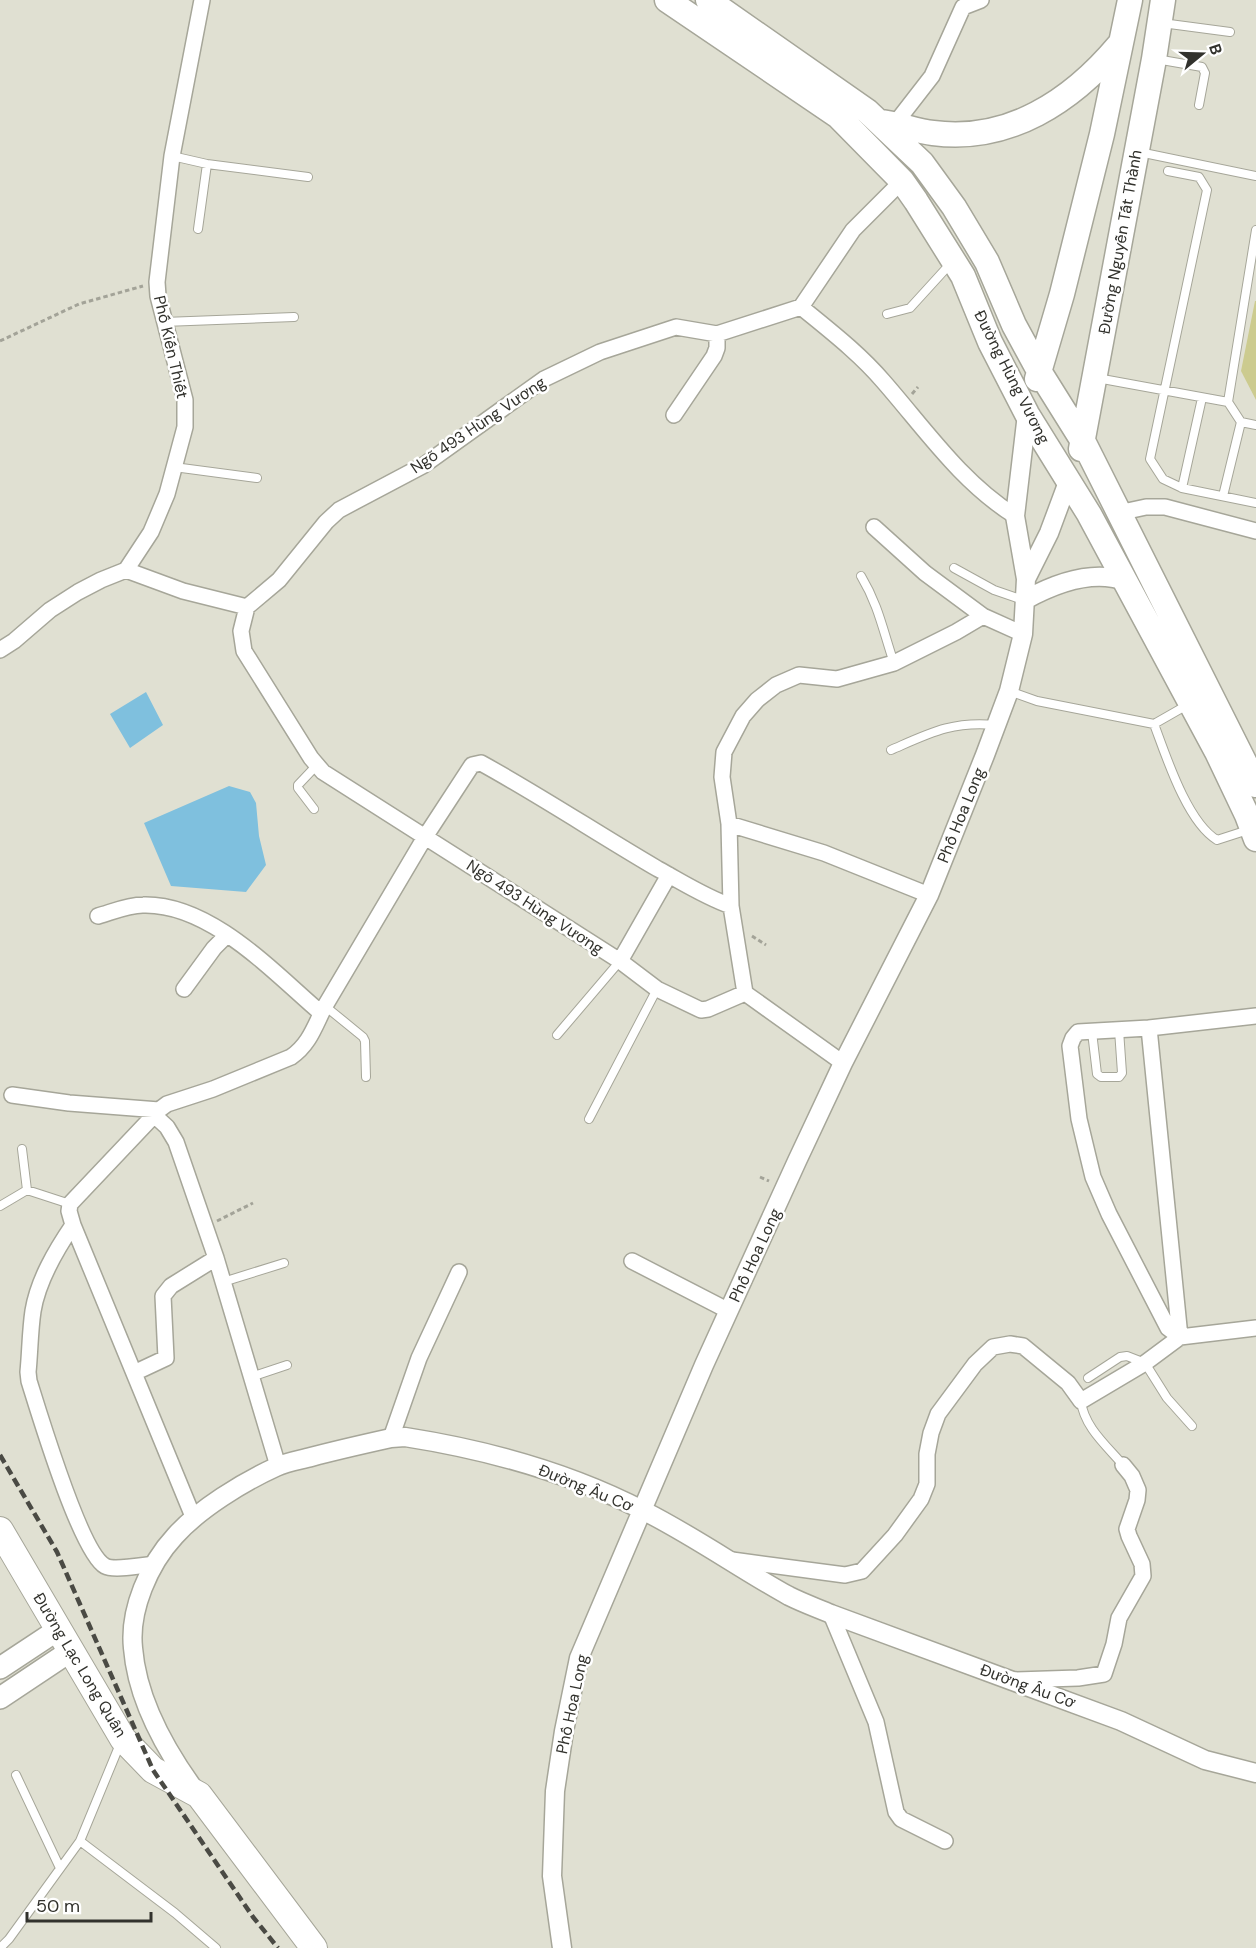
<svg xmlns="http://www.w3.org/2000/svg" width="1256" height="1948" font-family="'DM Sans',sans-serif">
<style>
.water{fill:#7fc0de}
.building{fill:#cccb8f}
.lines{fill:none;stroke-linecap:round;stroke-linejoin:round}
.service-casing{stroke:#a6a699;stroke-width:10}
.minor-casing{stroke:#a6a699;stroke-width:18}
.tertiary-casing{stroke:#a6a699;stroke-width:21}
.secondary-casing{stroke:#a6a699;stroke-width:24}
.primary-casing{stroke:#a6a699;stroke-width:27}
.trunk-casing{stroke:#a6a699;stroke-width:28}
.path{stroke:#a3a398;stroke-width:3;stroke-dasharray:4.5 3;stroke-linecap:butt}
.service{stroke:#fff;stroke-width:8}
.minor{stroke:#fff;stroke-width:15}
.tertiary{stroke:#fff;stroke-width:18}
.secondary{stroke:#fff;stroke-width:21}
.primary{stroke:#fff;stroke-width:24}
.trunk{stroke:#fff;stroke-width:26}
.rail{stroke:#4a4a44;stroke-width:4.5;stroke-dasharray:9 4.5;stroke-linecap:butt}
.labels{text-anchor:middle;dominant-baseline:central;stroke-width:5;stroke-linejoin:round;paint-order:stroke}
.street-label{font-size:16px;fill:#32322d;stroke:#fff}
</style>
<rect width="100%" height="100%" fill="#e0e0d2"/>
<path class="water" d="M146,692L163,725L130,748L110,714Z
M229,786L250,792L256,803L259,836L266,865L246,892L171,886L144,823Z"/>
<path class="building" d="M1255,301H1256V400L1241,371Z"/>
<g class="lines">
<g class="service-casing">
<path id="service" d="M1162,23L1230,32
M1156,59L1202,67L1205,73L1199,105
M1139,152L1256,176
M172,156L207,164L308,177
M1168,171L1199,177L1207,190L1150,459L1163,479L1182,488L1256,503
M198,229L207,164
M887,314L910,308L951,263
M164,322L294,317
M1097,378L1228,402L1256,230
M1228,402L1241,422L1256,425
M174,467L257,478
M1182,488L1202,398
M1223,496L1241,422
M954,568L994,590L1023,600
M861,576C879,606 883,631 894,663
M1009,691L1037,701L1154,724L1189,704
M1154,724C1166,756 1187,822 1217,840L1248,830
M891,750C930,733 952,721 995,725
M314,809L298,788V785L316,766
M325,1006L363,1037L365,1041L366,1077
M1092,1032L1097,1074L1101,1077H1119L1122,1073L1119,1030
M557,1035L620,961
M589,1119L657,989
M22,1149L27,1190L70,1204
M0,1206L27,1190
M223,1282L284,1263
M251,1377L287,1365
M1088,1378L1120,1357L1127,1356L1145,1363L1167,1398L1192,1426
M1081,1401C1084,1427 1107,1446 1123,1465
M16,1775L60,1868
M80,1841L175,1913L216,1948
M0,1948L9,1939L80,1841L120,1744"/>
</g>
<g class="minor-casing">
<path id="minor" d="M894,125L932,76L963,7L981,0
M801,307C829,330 859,353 883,381C925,429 961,482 1015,516
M674,415L714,356L717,348V334
M1118,513L1146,507H1165L1256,531
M874,527L925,573L983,616
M126,570L183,591L247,607
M0,650L14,641L50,610L78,592L101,580L126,570L151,532L167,494L185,427V400L158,296L157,282L172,156L202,0
M729,824L824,853L929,895
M98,916C112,912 128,905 143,905C210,903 273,972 321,1013
M620,961L669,875
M184,989L214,948L227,935
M745,993L708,1009L701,1010L657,989L620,961L323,772L311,758L244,651L241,631L247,607L279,580L326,522L339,510L424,465L544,379L600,352L676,327L717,334L801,307L853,230L902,181
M1149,1028L1078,1032L1073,1038L1070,1046L1079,1119L1093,1177L1109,1214L1168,1328L1180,1337L1256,1328
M843,1063L745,993L731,906L729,824L722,777L724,752L743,716L757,700L776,685L799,675L837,679L894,663L956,632L983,616L1023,634
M12,1095L69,1103L159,1110
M154,1115L167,1127L176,1142L216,1258L278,1466
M73,1225C56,1250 38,1280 33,1311C30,1331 30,1352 28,1372L29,1381C39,1413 81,1553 105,1566C114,1571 143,1565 155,1564
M632,1261L729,1311
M134,1373L166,1358L163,1296L171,1286L216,1258
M391,1438L419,1358L459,1272
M194,1519L73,1225L69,1211L70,1204L159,1110L167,1104L213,1089L291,1057C310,1044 315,1025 325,1006L425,837L472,765L481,763C541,796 598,834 658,869C682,882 705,897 731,906
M732,1560L845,1575L862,1571L895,1535L921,1499L927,1484V1454L931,1433L938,1414L975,1364L993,1347L1010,1344L1023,1346L1068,1383L1081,1401L1145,1363L1180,1337L1149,1028L1256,1016
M831,1614L876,1722L896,1812L901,1819L945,1841
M1013,1680L1078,1678L1104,1674L1114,1644L1119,1618L1143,1576L1142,1564L1129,1536L1127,1529L1137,1500L1138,1490L1132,1476L1123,1465"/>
</g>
<g class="tertiary-casing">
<path id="tertiary" d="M1026,579L1049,533L1068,482
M1025,600C1054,584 1091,569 1125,581
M194,1789C165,1749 137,1698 133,1648C129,1610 149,1564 175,1536C199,1509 243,1482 276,1467C287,1462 300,1460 311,1457C337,1450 364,1444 391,1438L405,1437C488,1450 569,1472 644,1511C694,1536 740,1569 789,1596C803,1603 817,1608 831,1614L1121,1721L1205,1760L1256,1773
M562,1948L552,1876L555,1791L564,1731L579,1658L704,1365L797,1161L843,1063L929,895L985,755L1009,691L1023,634L1026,579L1015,516L1027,414"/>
</g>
<g class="secondary-casing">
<path id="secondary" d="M0,1668L59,1629
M0,1698L72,1650"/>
</g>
<g class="primary-casing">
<path id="primary" d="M667,0L838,116L902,181L916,201L963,276L990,342L1027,414L1089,514L1217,752L1247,815L1256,839
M708,0L867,111L922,163L954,207L987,262L1014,325L1039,371L1084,443L1256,785
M879,122C896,123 915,131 933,133C1009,143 1072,101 1119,45
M1037,379L1062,294L1102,134L1130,0
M1081,449L1154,59L1163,0"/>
</g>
<g class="trunk-casing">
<path id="trunk" d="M0,1530L123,1739L153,1770L199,1795L314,1948"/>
</g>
<path class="path" d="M0,341L79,304L143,286
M912,394L918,387
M752,936L766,945
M760,1177L769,1181
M217,1221L253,1203"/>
<use href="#service" class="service"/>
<use href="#minor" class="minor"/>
<use href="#tertiary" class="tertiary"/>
<use href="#secondary" class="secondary"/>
<use href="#primary" class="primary"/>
<use href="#trunk" class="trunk"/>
<path class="rail" d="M0,1455L57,1552L153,1770L253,1917L278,1948"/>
</g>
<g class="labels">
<g class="street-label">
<text transform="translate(1120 242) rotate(-80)">Đường Nguyễn Tất Thành</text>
<text transform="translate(171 347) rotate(77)">Phố Kiến Thiết</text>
<text transform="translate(1012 377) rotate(63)">Đường Hùng Vương</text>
<text transform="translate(478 425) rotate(-34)">Ngõ 493 Hùng Vương</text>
<text transform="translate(961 815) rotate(-68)">Phố Hoa Long</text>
<text transform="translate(535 907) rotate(33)">Ngõ 493 Hùng Vương</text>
<text transform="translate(755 1255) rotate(-65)">Phố Hoa Long</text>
<text transform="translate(586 1488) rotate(22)">Đường Âu Cơ</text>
<text transform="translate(80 1665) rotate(59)">Đường Lạc Long Quân</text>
<text transform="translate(1028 1686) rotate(20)">Đường Âu Cơ</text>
<text transform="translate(572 1704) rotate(-78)">Phố Hoa Long</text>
</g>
</g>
<g transform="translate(1202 54) rotate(71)" stroke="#ffffff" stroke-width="4.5" paint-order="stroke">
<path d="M0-4.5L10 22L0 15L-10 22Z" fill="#32322d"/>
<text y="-9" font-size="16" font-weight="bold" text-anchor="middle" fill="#32322d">B</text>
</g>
<path d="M27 1912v9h124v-9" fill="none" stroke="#32322d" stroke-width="3"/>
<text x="36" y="1912" font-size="18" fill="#32322d" stroke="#ffffff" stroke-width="4.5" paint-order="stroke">50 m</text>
</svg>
